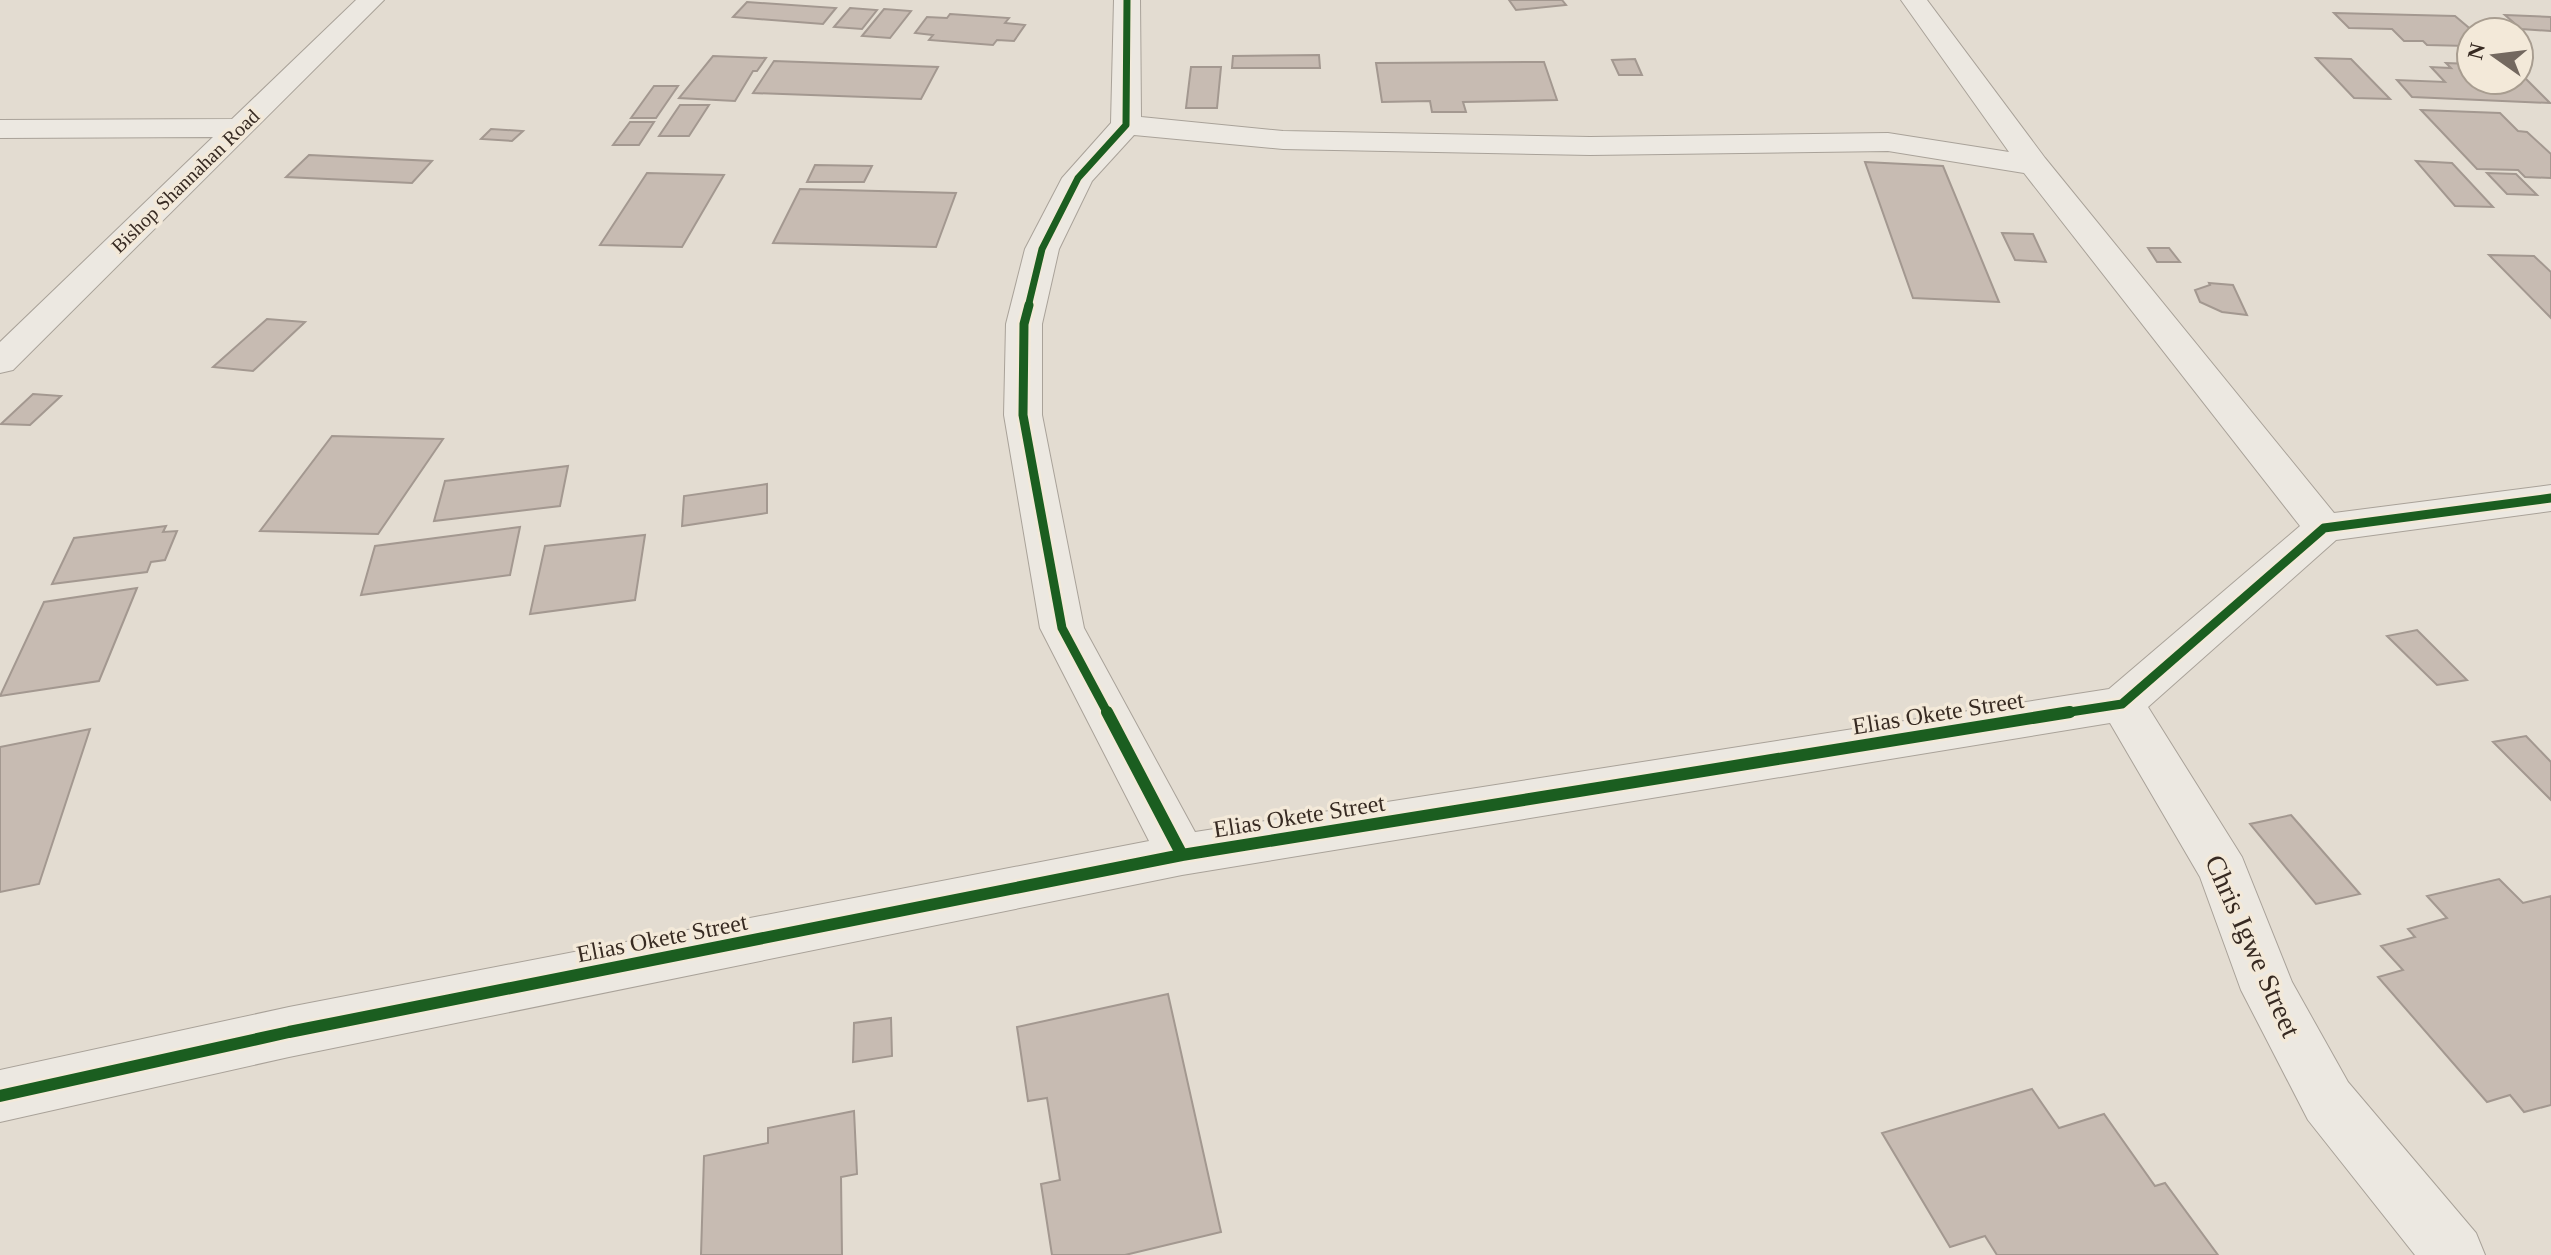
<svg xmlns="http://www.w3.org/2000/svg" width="2551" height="1255" font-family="'Times New Roman',serif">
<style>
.building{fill:#c7bbb2;stroke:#a39890;stroke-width:2}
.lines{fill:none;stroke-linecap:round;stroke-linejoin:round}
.minor-casing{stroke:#a9a299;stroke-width:2}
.minor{fill:#ece8e1;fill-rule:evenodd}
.cycleway-far2-casing{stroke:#f3e9d9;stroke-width:10}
.cycleway-far1-casing{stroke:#f3e9d9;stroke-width:14}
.cycleway-casing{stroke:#f3e9d9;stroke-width:17}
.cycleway-far2{stroke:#1b5e20;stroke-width:7}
.cycleway-far1{stroke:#1b5e20;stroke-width:9}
.cycleway{stroke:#1b5e20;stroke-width:12}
.labels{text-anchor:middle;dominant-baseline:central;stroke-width:7;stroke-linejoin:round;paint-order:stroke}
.far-street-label{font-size:20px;fill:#372a22;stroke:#f3e9d9}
.street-label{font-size:24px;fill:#372a22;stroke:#f3e9d9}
.near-street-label{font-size:28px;fill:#372a22;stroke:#f3e9d9}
</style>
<rect width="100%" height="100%" fill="#e3dcd1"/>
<path class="building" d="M1509,0H1562L1566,5L1516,10Z
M747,2L836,8L823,24L733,17Z
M850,8L877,10L862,29L834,27Z
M884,9L911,11L890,38L862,36Z
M2334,13L2455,16L2474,32H2471V43H2462L2466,46L2427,45L2423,41H2404L2392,29L2349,28Z
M950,14L1009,18L1005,23L1025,25L1014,41L997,40L993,45L929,40L933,35L915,33L927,17L947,18Z
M2505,15L2551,17V31L2521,29Z
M1319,55L1320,68H1232L1233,56Z
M713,56L766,58L757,71H753L735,101L679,98Z
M2316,58L2351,59L2390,99L2354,98Z
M1635,59L1642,75H1619L1612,60Z
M774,61L938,67L921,99L753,93Z
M1544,62L1557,100L1463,102L1466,112H1432L1430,101L1382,102L1376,63Z
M2446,63L2471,64V80H2519V72L2550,103L2412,97L2397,80L2445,82L2431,67L2451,68Z
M1191,67H1221L1217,108H1186Z
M654,86H678L656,118H631Z
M680,105H709L689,136H659Z
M2421,110L2500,113L2518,131L2527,132L2551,154V178L2525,177L2518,170L2477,169Z
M630,122H654L639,145H613Z
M491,129L523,131L512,141L481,139Z
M309,155L432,161L412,183L286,177Z
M2416,161L2452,163L2493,207L2455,206Z
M1865,162L1943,166L1999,302L1913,298Z
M815,165L872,166L864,182H807Z
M647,173L724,175L682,247L600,245Z
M2487,173L2516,174L2537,195L2507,194Z
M800,189L956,193L936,247L773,243Z
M2002,233L2033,234L2046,262L2015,260Z
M2148,248H2169L2180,262H2157Z
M2489,255L2534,256L2551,272V318Z
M2209,283L2233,285L2247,315L2222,312L2200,302L2195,290L2210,285Z
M267,319L305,322L253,371L213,367Z
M33,394L61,396L30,425L1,424Z
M332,436L443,439L378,534L260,531Z
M568,466L560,506L434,521L445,481Z
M767,484V513L682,526L684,496Z
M166,526L163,532L177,531L165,560L151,562L147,572L52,584L74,538Z
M520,527L510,575L361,595L375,546Z
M645,535L635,600L530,614L545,546Z
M137,588L99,681L0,696L44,602Z
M2417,630L2467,680L2437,685L2387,636Z
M90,729L39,884L0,892V747Z
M2526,736L2551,762V800L2493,742Z
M2291,815L2360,894L2316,904L2250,824Z
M2499,879L2523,903L2551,896V1105L2524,1112L2510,1095L2487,1102L2378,977L2403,970L2381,946L2415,937L2408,929L2447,918L2427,896Z
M1168,994L1221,1232L1125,1255H1052L1041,1184L1060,1180L1047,1098L1028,1101L1017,1027Z
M891,1018L892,1056L853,1062L854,1023Z
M2032,1089L2059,1128L2104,1114L2155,1186L2165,1183L2218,1255H1997L1985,1236L1950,1247L1882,1133Z
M854,1111L857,1174L841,1177L842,1255H701L704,1156L768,1143V1128Z"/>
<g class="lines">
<g class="minor-casing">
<path id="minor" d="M356,0H384L13,370L0,373V342L213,137L0,138V120L232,119Z
M1114,0H1140L1141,117L1283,131L1590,137L1888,133L2009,152L1901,0H1927L2045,158L2334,513L2551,485V511L2336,540L2148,707L2242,857L2292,982L2348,1082L2476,1233L2485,1255H2415L2308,1120L2241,990L2200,877L2110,723L1182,875L289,1057L0,1122V1070L289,1007L1149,841L1040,628L1004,415L1006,324L1025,249L1062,178L1111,123ZM1134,135L1283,149L1590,155L1888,151L2024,173L2300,526L2109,689L1195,832L1084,628L1042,415V324L1059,249L1092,181Z"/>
</g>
<use href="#minor" class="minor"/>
<g class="cycleway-far2-casing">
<path id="cycleway-far2" d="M1028,307L1042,249L1078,178L1126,125L1127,0"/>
</g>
<g class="cycleway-far1-casing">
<path id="cycleway-far1" d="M1029,305L1024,324L1023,415L1062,628L1108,714
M2057,714L2122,704L2324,528L2551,498"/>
</g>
<g class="cycleway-casing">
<path id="cycleway" d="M1107,712L1182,855
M0,1096L289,1032L1182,855L2070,712"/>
</g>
<use href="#cycleway-far2" class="cycleway-far2"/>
<use href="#cycleway-far1" class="cycleway-far1"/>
<use href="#cycleway" class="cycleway"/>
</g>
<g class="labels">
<g class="far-street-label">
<text transform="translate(185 181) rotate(-44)">Bishop Shannahan Road</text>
</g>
<g class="street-label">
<text transform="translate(1938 713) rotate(-9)">Elias Okete Street</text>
<text transform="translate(1299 816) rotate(-9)">Elias Okete Street</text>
<text transform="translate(662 938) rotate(-11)">Elias Okete Street</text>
</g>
<g class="near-street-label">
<text transform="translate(2253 946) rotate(66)">Chris Igwe Street</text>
</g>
</g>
<g transform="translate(2495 56) rotate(284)"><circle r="38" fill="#f3e9d9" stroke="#a89d90" stroke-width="2"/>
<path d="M0-6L14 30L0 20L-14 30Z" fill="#73685f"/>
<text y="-12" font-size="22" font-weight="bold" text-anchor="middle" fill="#372a22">N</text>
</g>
</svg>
